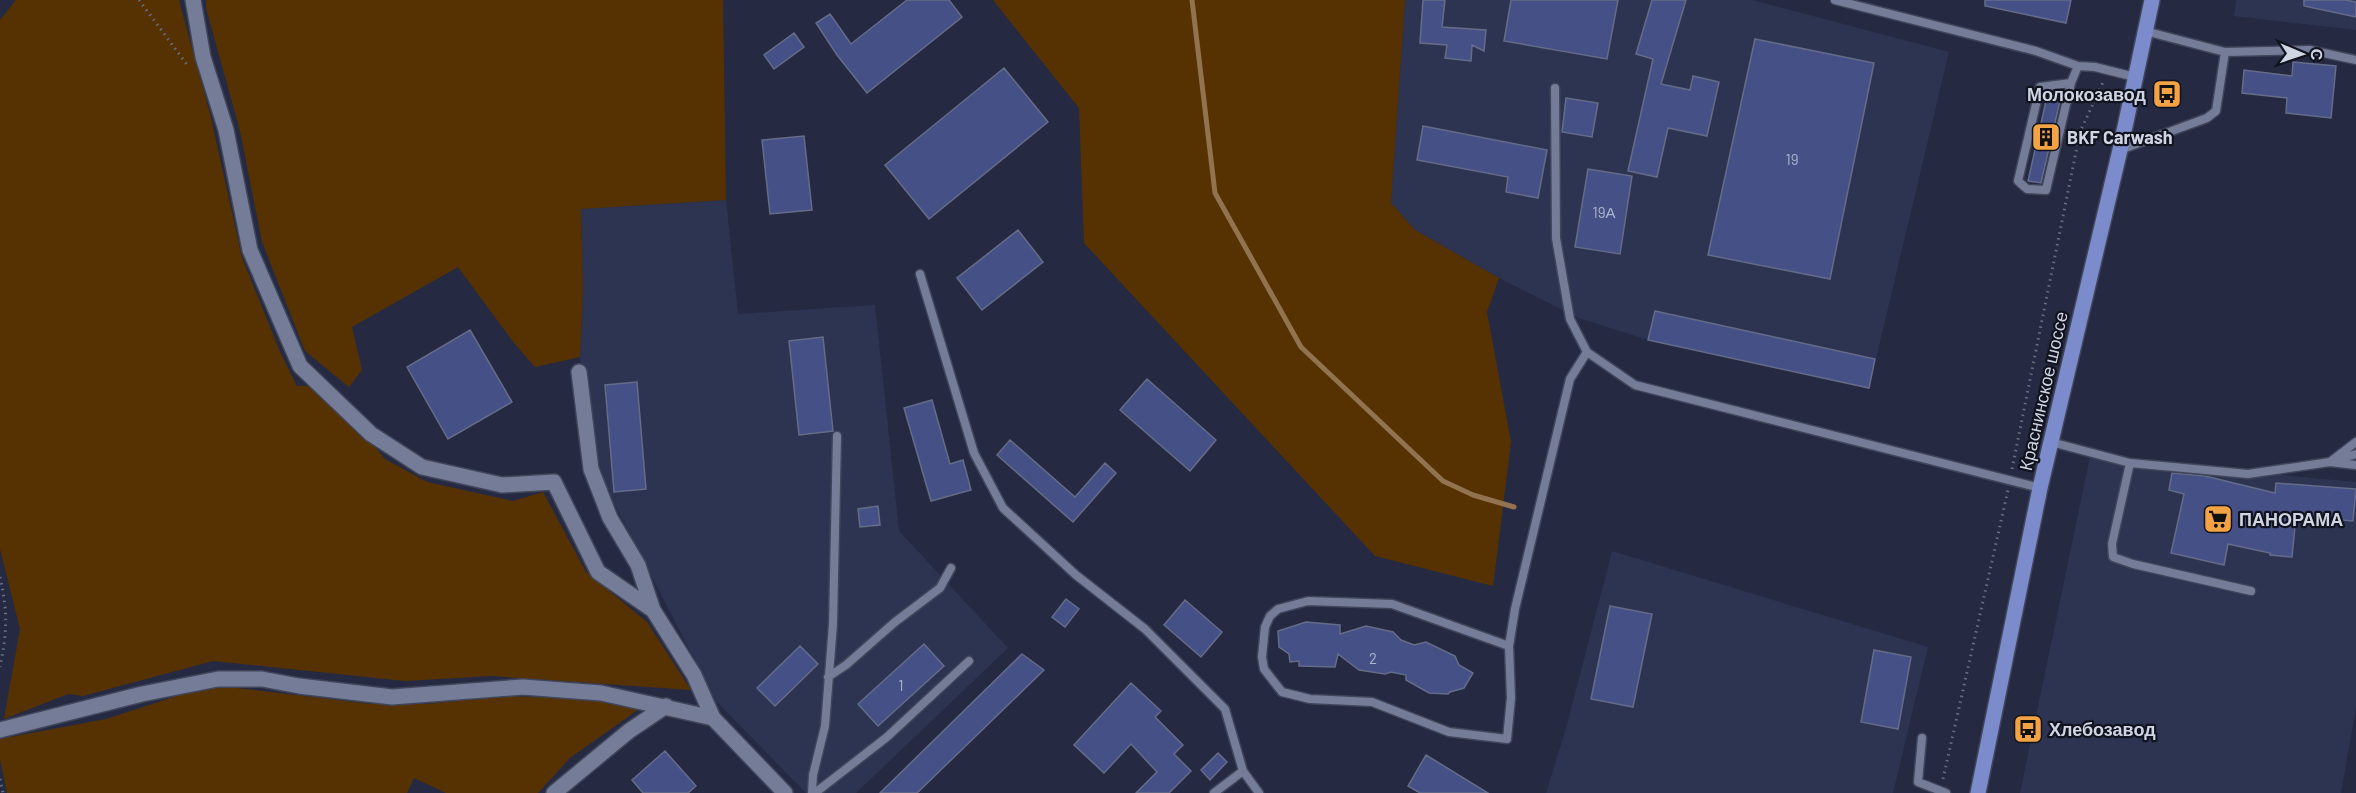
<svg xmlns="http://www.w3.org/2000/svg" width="2356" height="793" font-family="Barlow,sans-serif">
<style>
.built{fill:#2d3452}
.green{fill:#563202}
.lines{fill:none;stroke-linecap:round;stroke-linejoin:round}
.stream{stroke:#917350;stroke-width:5}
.building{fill:#455087;stroke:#656c88;stroke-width:1.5}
.lane-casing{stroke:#404559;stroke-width:11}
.street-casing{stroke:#404559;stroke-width:18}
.primary-casing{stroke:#404559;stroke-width:18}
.path{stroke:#696e82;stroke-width:3;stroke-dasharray:1.5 4.5;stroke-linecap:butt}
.lane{stroke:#747c98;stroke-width:8}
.street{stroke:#747c98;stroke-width:15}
.primary{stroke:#7c8bcc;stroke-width:15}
.labels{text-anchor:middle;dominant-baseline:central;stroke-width:4.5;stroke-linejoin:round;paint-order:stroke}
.number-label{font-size:15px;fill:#adb4cd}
.poi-label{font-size:18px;font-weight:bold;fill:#d0d5e4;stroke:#11131e;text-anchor:start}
.street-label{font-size:18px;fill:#d0d5e4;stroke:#11131e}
</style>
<rect width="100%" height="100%" fill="#252a42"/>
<path class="built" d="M1405,0H1752L1949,52L1869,388L1648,340L1579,318L1499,278L1415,230L1391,203Z
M2236,0H2356V30L2234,16Z
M726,200L738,314L875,305L899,531L1008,648L856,793H806L716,701L603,482L580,357L583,288L581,209Z
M2090,457L2356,482V708L2341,793H2020Z
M1612,551L1928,647L1893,793H1546L1567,725Z"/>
<path class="green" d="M16,0H179L211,118L242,258L281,354L297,386H313L369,440L385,459L427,482L513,501L543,492L586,572L647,622L691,690L492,676L405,681L213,661L83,696L68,694L4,719L20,629L0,549V20Z
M206,0H723L726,200L581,209L583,288L580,357L535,367L514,343L458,267L352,327L362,370L349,387L305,351L262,242L240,131L206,8Z
M993,0H1405L1391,203L1415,230L1499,278L1487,312L1511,442L1493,586L1375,556L1084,243L1079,108Z
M211,685L371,704H426L508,696L598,700L639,709L570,758L538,793H446L414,778L407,793H7L0,759V739L106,719Z"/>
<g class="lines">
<path class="stream" d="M1192,0L1215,193L1301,347L1443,481L1473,495L1514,507"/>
</g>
<path class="building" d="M907,0H949L962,17L867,93L837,55L816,23L830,14L851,44Z
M1423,0H1445L1442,27L1486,30L1484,51L1472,45L1471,61L1445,58L1447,45L1420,43Z
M1511,0H1618L1607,59L1504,41Z
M1652,0H1686L1661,84L1690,90L1693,76L1719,82L1707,136L1668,128L1657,177L1628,171L1653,59L1636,54Z
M1985,0H2071L2066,23L1985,6Z
M2304,0H2345L2356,2V17L2304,6Z
M794,33L804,47L774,69L764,55Z
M1755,39L1874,63L1830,279L1708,255Z
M2293,62L2336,66L2331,118L2286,113L2287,98L2242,93L2244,70L2292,76Z
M1004,68L1048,122L929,219L885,165Z
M2060,91L2062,92L2041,183L2028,181L2048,92Z
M1566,98L1598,103L1592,137L1562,132Z
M1423,126L1547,150L1538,198L1506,192L1508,177L1417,160Z
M804,136L812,210L770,214L762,140Z
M1588,169L1632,176L1620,254L1575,247Z
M1018,230L1043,262L982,310L957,278Z
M1655,311L1875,359L1869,388L1648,340Z
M470,330L512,402L448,439L407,367Z
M823,337L833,431L799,435L789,341Z
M1147,379L1216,440L1190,471L1120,410Z
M637,382L646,489L614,492L605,385Z
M932,400L950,464L963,460L971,490L931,501L904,408Z
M1010,440L1075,497L1105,463L1116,473L1073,522L997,455Z
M2172,473L2205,476L2275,493L2276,483L2356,489L2353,521L2296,516L2292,557L2270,555V553L2228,544L2224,565L2171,553L2184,494L2169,490Z
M878,506L880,525L860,527L858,509Z
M1066,599L1079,609L1065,627L1052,617Z
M1185,600L1222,632L1201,657L1164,625Z
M1610,606L1652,614L1633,707L1591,699Z
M1306,622L1340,625V634L1366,626L1393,632L1401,640L1414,645L1426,642L1455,656L1459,665L1473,673L1464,688L1450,692L1448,694L1429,693L1406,680V675L1391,672L1385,674L1359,670L1338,654L1335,667L1299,666V661L1290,662L1289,654L1279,647L1278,631Z
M924,644L944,666L878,726L858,704Z
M800,646L818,664L775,706L757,688Z
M1874,650L1911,657L1898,729L1861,722Z
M1022,654L1044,670L917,793H880Z
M1131,683L1161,711L1155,717L1183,745L1174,754L1191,771L1169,793H1136L1157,772L1131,744L1104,773L1074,745Z
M665,751L696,786L688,793H643L632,780Z
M1218,753L1227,762L1210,780L1201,770Z
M1426,755L1488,793H1420L1408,786Z"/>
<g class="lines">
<g class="lane-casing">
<path id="lane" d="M1835,0L2036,51L2078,66
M2225,52L2310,50L2356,60
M2071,83L2046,190L2027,189L2018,181L2040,87L2071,83L2078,66L2095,67L2135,77
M1555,88L1556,238L1570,319L1587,352L1635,385L2040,488
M2120,150L2207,118L2216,111L2225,52L2145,31
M920,274L974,453L1003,508L1076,575L1145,629L1225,709L1243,771L1259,793
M2051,442L2130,463L2248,474L2330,462L2356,465
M2336,460L2356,454
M2330,462L2356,442
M2130,463L2112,544L2113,557L2133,564L2251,591
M1509,646L1392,604L1308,601L1278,609L1270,616L1265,627L1262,657L1264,669L1282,692L1310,699L1372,702L1449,732L1507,739L1511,698L1509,646L1515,609L1570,379L1587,352
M828,677L846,665L895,622L940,588L951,568
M1922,738L1918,782L1946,793
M812,793L813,775L825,726L833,624L837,436
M815,793L887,737L969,661
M1214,793L1243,771"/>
</g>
<g class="street-casing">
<path id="street" d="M193,0L203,57L226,130L250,250L300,366L371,434L422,467L502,485L554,482L598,572L653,610
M579,372L591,469L610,518L638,565L653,610L694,675L713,718L785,793
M0,730L142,694L218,679H262L299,686L392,697L523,687L601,693L713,718
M554,793L629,731L666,706"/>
</g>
<g class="primary-casing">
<path id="primary" d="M1978,793L2040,488L2120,150L2152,0"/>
</g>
<path class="path" d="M139,0L188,66
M2012,469L2080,132L2104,80
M0,577C8,612 7,633 0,667
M0,779L3,793
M1943,779L2008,490"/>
<use href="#lane" class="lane"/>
<use href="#street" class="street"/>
<use href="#primary" class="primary"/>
</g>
<defs>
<g id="bus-square" transform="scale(1.5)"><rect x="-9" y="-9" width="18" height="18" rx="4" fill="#f4a344" stroke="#11131e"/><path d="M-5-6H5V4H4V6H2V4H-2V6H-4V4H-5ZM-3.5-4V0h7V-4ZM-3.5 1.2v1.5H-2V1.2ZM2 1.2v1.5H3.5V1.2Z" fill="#111"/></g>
<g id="building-square" transform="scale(1.5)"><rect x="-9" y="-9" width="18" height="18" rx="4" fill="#f4a344" stroke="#11131e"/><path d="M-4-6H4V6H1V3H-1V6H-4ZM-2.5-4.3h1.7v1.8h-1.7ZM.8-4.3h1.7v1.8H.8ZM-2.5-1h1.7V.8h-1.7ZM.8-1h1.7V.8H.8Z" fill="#111"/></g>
<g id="supermarket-square" transform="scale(1.5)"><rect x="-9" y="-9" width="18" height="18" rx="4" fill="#f4a344" stroke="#11131e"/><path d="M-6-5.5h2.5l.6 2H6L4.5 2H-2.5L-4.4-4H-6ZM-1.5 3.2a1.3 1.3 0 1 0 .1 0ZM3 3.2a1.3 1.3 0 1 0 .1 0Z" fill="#111"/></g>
</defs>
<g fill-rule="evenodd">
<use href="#bus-square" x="2167" y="94"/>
<use href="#building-square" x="2046" y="137"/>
<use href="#supermarket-square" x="2218" y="519"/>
<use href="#bus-square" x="2028" y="729"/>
</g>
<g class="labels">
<g class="number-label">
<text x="1792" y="159">19</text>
<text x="1604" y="212">19А</text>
<text x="1373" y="658">2</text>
<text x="901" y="685">1</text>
</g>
<g class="poi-label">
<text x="2146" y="94" text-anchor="end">Молокозавод</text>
<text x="2067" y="137">BKF Carwash</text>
<text x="2239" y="519">ПАНОРАМА</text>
<text x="2049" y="729">Хлебозавод</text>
</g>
<g class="street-label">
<text transform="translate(2043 391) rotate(-77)">Краснинское шоссе</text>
</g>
</g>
<g transform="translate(2302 54) rotate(92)" stroke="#11131e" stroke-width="4.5" paint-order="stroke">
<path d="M0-4.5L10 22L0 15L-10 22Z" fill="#d0d5e4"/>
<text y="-9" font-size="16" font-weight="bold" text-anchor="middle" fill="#d0d5e4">С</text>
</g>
</svg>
